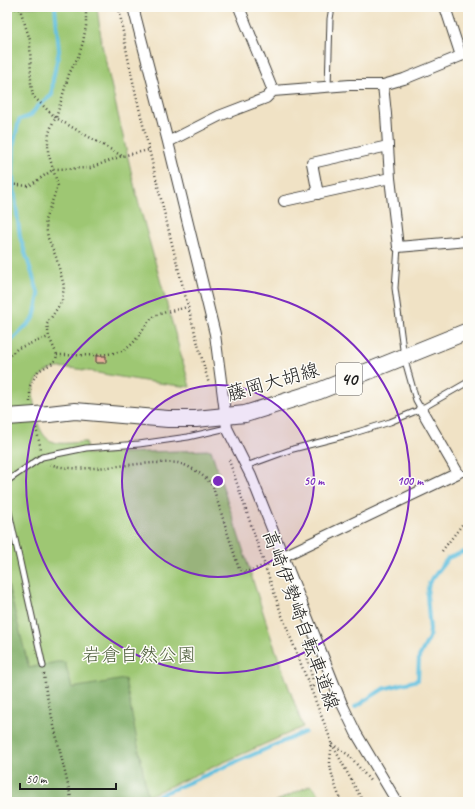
<svg xmlns="http://www.w3.org/2000/svg" width="475" height="809" font-family="Caveat,'Klee One',sans-serif">
<style>
.green{fill:#9ec773;stroke:#5d7248}
.forest{fill:#7eac65;stroke:#4d6440}
.lines{fill:none;stroke-linecap:round;stroke-linejoin:round}
.stream{stroke:#60c0df;stroke-width:4}
.building{fill:#e8ae9a}
.service-casing{stroke:#3c3a35;stroke-width:7}
.minor-casing{stroke:#3c3a35;stroke-width:12}
.primary-casing{stroke:#3c3a35;stroke-width:18}
.path{stroke:#3c3a35;stroke-width:2.5;stroke-dasharray:1 3;stroke-linecap:butt}
.service{stroke:#fff;stroke-width:5}
.minor{stroke:#fff;stroke-width:10}
.primary{stroke:#fff;stroke-width:16}
.primary-bridge-casing{stroke:#3c3a35;stroke-width:18;stroke-linecap:butt}
.primary-bridge{stroke:#fff;stroke-width:16}
.ring{fill:none;stroke:#7b2cbf;stroke-width:2}
.labels{text-anchor:middle;dominant-baseline:central;stroke-width:3;stroke-linejoin:round;paint-order:stroke}
.shield{fill:#fdfcf7;stroke:#605f5e;stroke-width:1}
.shield-label{font-size:18px;font-weight:bold;fill:#1c1c1c}
.street-label{font-size:19px;fill:#1c1c1c;stroke:#fdfcf7}
.park-label{font-size:19px;fill:#50603f;stroke:#fdfcf7}
.centre{fill:#7b2cbf;stroke:#fdfcf7;stroke-width:2}
.ring-label{font-size:12px;text-anchor:middle;font-weight:bold;fill:#7b2cbf;stroke:#fdfcf7;stroke-width:3;stroke-linejoin:round;paint-order:stroke}
</style>
<rect width="100%" height="100%" fill="#fdfcf7"/>
<filter id="ink" filterUnits="userSpaceOnUse"><feTurbulence type="fractalNoise" baseFrequency=".025" numOctaves="2"/><feDisplacementMap in="SourceGraphic" scale="8" xChannelSelector="R" yChannelSelector="G"/><feConvolveMatrix kernelMatrix="1 2 1 2 8 2 1 2 1" color-interpolation-filters="sRGB"/></filter>
<filter id="wash" filterUnits="userSpaceOnUse"><feTurbulence type="fractalNoise" baseFrequency=".012" numOctaves="4" result="noise"/><feDisplacementMap in="SourceGraphic" scale="16" xChannelSelector="R" yChannelSelector="G"/><feGaussianBlur stdDeviation="0.9" result="paint"/><feColorMatrix in="noise" values="0 0 0 0 0 0 0 0 0 0 0 0 0 0 0 0 0 1.4 0 .05"/><feComposite in="paint" operator="in"/></filter>
<g filter="url(#wash)">
<rect width="100%" height="100%" fill="#f0e2c5"/>
<path class="green" d="M7,7H97L102,45L137,197L190,387C161,384 132,379 103,374C88,371 66,365 52,369C41,372 33,383 33,394C33,399 34,404 35,409C37,421 40,437 53,442C60,445 78,442 86,442L87,454L211,450L272,640L303,727L148,796L149,802H7Z
M311,785L326,802H275Z"/>
<path class="forest" d="M7,581L29,668L57,662H65L72,688L125,679L149,802H7Z"/>
<g class="lines">
<path class="stream" d="M7,345L34,318L39,295L20,237L16,206L13,177L14,142L19,120L31,115L37,107L52,95L53,79L59,51L55,7
M355,707L383,689L418,680L419,657L429,638L430,630L427,595L429,583L448,558L466,551L468,552
M144,802L305,732"/>
</g>
<g id="blocks">
<path class="building" d="M96,356H106V363H96Z"/>
</g>
</g>
<g filter="url(#ink)">
<use href="#blocks" fill-opacity="0" stroke="#3c3a35" stroke-width="1"/>
<g class="lines">
<g class="service-casing">
<path id="service" d="M328,87L330,19L332,7
M398,247L395,288L404,357L416,400L421,409
M246,466L293,449L351,434L390,422L421,409L468,382
M458,473L468,474
M7,481L42,457L86,448L139,444L188,437L227,428
M7,503L43,666"/>
</g>
<g class="minor-casing">
<path id="minor" d="M133,7L168,142
M239,7L273,91
M445,7L461,56
M383,85L386,114L390,178L398,247L468,241
M318,194L312,163L388,146
M284,201L390,178
M284,556L458,473L421,409
M397,802L356,733L342,704L251,476L227,428L215,334L168,142L219,116L266,98L273,91L350,85H383L404,79L468,53"/>
</g>
<g class="primary-casing">
<path id="primary" d="M49,414L75,411L168,419H196L245,414L319,391L468,331"/>
</g>
<path class="path" d="M119,7C127,62 141,116 154,170C171,241 189,313 209,384
M7,8L20,9L30,40L31,84L33,96L56,118L122,156
M7,184L29,186L54,169L90,168L122,156L149,150
M57,355C75,355 108,357 124,350C139,342 142,325 155,316C159,313 181,309 187,307
M7,358L18,348L49,337
M7,387L8,392L7,394
M30,402V386L38,371L53,363L56,359L57,355L49,337L47,324L62,301L64,286L56,257L48,238L45,220L58,186L48,152V144L49,133L53,122L56,118L69,74L79,55L83,42L86,26V7
M36,428L41,449
M229,460L281,613L330,738C333,746 330,754 330,763C331,776 337,789 341,802
M50,464C77,474 123,464 154,463C162,463 171,462 178,463C191,466 207,477 213,487L239,569L246,572L275,562
M442,551L468,517
M304,643L313,681V686L310,689
M44,674L46,692L72,802
M332,744L350,756L371,782
M332,744L363,802"/>
<use href="#service" class="service"/>
<use href="#minor" class="minor"/>
<use href="#primary" class="primary"/>
<g class="primary-bridge-casing">
<path id="primary-bridge" d="M7,417L49,414"/>
</g>
<use href="#primary-bridge" class="primary-bridge"/>
</g>
</g>
<circle cx="218" cy="481" r="96" fill="#7b2cbf" fill-opacity=".12"/>
<g class="ring">
<circle cx="218" cy="481" r="96"/>
<circle cx="218" cy="481" r="192"/>
</g>
<g class="labels">
<rect class="shield" x="336" y="363" width="26" height="32" rx="3"/>
<g class="shield-label">
<text x="349" y="379">40</text>
</g>
<g class="street-label">
<text transform="translate(273 382) rotate(-16)">藤岡大胡線</text>
<text transform="translate(301 620) rotate(70)">高崎伊勢崎自転車道線</text>
</g>
<g class="park-label">
<text x="139" y="655">岩倉自然公園</text>
</g>
</g>
<circle cx="218" cy="481" r="6" class="centre"/>
<g class="ring-label">
<text x="314" y="485">50 m</text>
<text x="410" y="485">100 m</text>
</g>
<rect width="475" height="809" fill="none" stroke="#fdfcf7" stroke-width="24"/>
<path d="M20 783v6h96v-6" fill="none" stroke="#1c1c1c" stroke-width="2"/>
<text x="26" y="783" font-size="12" fill="#1c1c1c" stroke="#fdfcf7" stroke-width="3" paint-order="stroke">50 m</text>
</svg>
